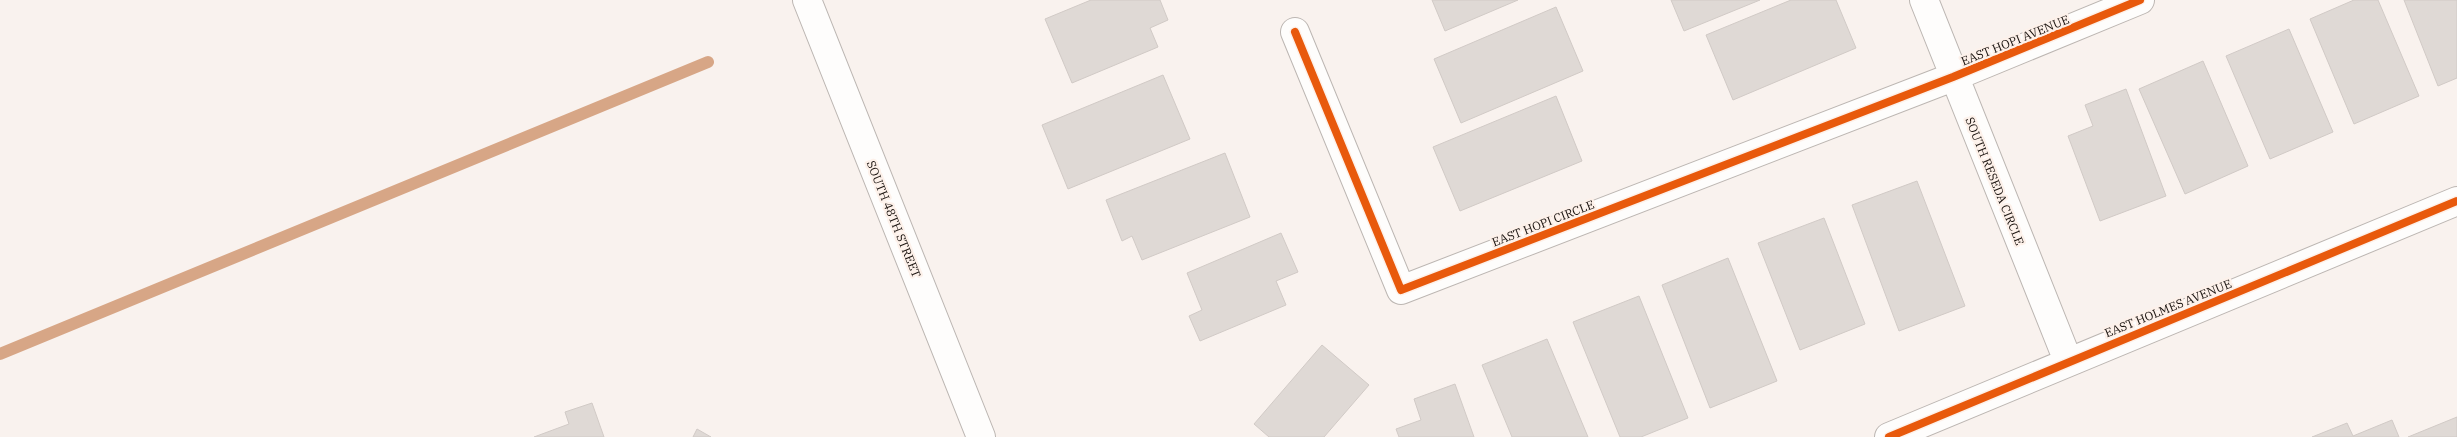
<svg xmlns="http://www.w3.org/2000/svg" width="2457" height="437" font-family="'IBM Plex Serif',serif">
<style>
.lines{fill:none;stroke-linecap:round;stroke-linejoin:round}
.stream{stroke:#d7a686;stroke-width:12}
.building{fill:#dfd9d5;stroke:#d1cac6}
.minor-casing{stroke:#bcb6b2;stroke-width:30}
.minor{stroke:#fefdfc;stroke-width:28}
.cycleway-casing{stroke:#fdf1ea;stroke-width:11}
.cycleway{stroke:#e8590c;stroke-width:8}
.labels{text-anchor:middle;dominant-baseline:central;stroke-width:4.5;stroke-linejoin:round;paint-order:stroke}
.street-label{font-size:12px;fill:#1a130f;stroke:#fdf1ea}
</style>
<rect width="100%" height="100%" fill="#f9f2ee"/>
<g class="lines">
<path class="stream" d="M0,354L708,62"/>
</g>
<path class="building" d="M1091,0H1160L1168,20L1150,28L1158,47L1072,83L1045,19Z
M1432,0H1518L1445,31Z
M1671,0H1760L1684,31Z
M1791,0H1836L1856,48L1733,100L1706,35Z
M2354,0H2378L2419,96L2354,124L2310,19Z
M2404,0H2457V78L2438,86Z
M1556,7L1583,71L1461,123L1434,59Z
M2289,29L2333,132L2270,159L2226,56Z
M2203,61L2248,166L2185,194L2139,89Z
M1163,75L1190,139L1068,189L1042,125Z
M2126,89L2166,196L2100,221L2068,136L2093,126L2085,105Z
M1556,96L1582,161L1460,211L1433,147Z
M1225,153L1250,217L1142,260L1132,236L1122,241L1106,200Z
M1917,181L1965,306L1899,331L1852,205Z
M1824,218L1865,324L1800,350L1758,243Z
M1281,233L1298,272L1276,281L1286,305L1200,341L1189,316L1202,310L1187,273Z
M1728,258L1777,381L1710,408L1662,285Z
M1639,296L1688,418L1641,437H1620L1573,322Z
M1547,339L1588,437H1512L1482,365Z
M1322,345L1369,385L1324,437H1269L1254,424Z
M1455,384L1474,437H1399L1396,429L1421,420L1414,399Z
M592,403L604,437H534L569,424L565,412Z
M2457,417V437H2408Z
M2392,420L2399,437H2312L2347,423L2353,436Z
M697,429L711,437H693Z"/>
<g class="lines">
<g class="minor-casing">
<path id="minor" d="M807,0L981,437
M1924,0L2068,361
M1295,32L1401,290L1953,77L2140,0
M1889,437L2457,201"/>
</g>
<use href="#minor" class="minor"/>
<g class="cycleway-casing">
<path id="cycleway" d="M1295,32L1401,290L1953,77L2140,0
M1889,437L2457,201"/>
</g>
<use href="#cycleway" class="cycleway"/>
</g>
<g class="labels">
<g class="street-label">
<text transform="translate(2015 40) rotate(-22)">EAST HOPI AVENUE</text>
<text transform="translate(1995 181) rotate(68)">SOUTH RESEDA CIRCLE</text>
<text transform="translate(894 219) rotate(68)">SOUTH 48TH STREET</text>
<text transform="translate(1543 223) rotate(-21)">EAST HOPI CIRCLE</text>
<text transform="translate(2168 308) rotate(-22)">EAST HOLMES AVENUE</text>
</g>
</g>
</svg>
